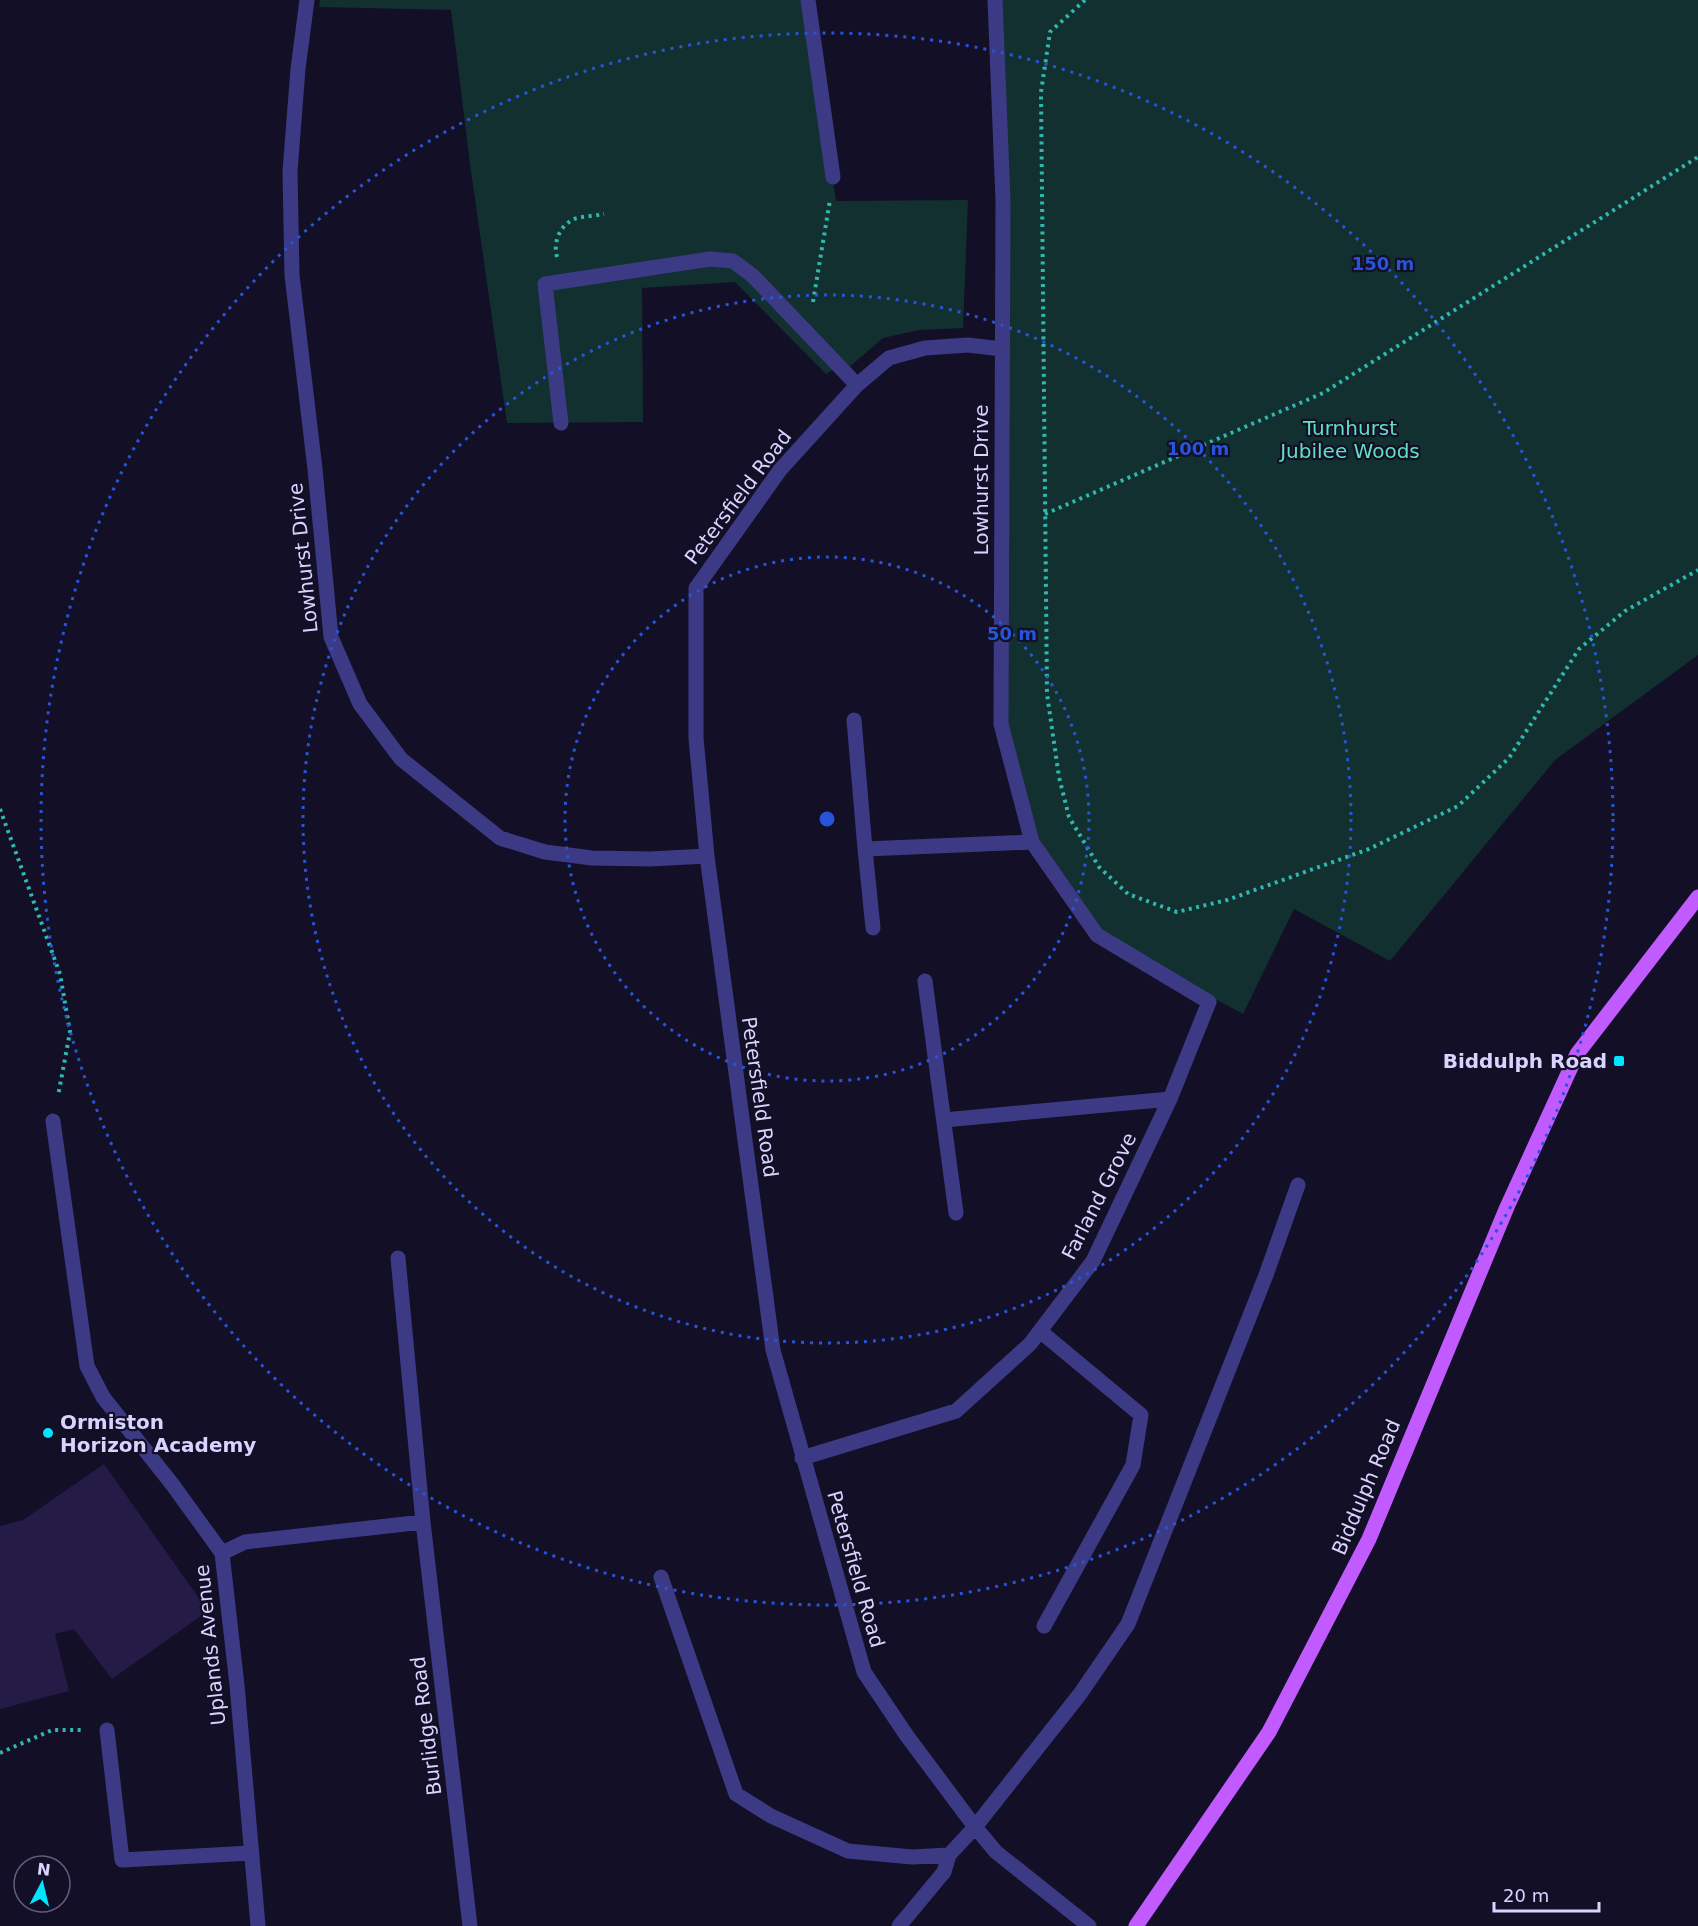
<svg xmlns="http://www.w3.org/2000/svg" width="1698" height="1926" font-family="'DejaVu Sans',sans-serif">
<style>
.green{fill:#12302f}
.building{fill:#241b47}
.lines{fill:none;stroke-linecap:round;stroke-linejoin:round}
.path{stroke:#2fb8b0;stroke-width:4;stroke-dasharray:3 4.5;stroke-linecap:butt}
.minor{stroke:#3d3a85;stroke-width:15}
.major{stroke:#c25bff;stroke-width:15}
.ring{fill:none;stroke:#2655da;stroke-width:3;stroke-dasharray:3 6}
.poi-dot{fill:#00e5ff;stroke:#130f26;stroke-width:2}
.labels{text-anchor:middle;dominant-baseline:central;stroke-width:4.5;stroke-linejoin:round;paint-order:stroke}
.park-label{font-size:20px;fill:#5fe0c0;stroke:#130f26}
.street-label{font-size:20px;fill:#d9d4ff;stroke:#130f26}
.poi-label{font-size:20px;font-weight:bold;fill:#d9d4ff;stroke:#130f26;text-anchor:end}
.centre{fill:#2655da;stroke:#130f26;stroke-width:3}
.ring-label{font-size:18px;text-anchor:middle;font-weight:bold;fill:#2655da;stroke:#130f26;stroke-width:4.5;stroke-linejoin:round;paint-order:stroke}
</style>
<rect width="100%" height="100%" fill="#130f26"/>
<path class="green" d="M320,0H808L836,201L968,200L963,328L919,330L883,338L845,371L840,365L826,374L735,282L642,288L643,422L507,423L470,164L451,10L319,7Z
M995,0H1698V655L1555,760L1390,961L1294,909L1243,1014L1097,935L1032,842L1001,724Z"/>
<path class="building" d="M104,1464L208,1611L112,1679L74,1629L55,1634L69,1691L0,1709V1526L23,1520Z"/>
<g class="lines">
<path class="path" d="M1085,0L1050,32L1041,92L1047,694L1059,777L1069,817L1099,867L1128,894L1177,912L1227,900L1369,849L1458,806L1509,758L1579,649L1625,611L1698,570
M557,257C553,243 559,226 574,219C583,216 595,216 604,214
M813,302L830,200
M1045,514L1323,393L1698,157
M0,809L60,974L70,1032L58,1096
M0,1753L52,1730H81"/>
<path class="minor" d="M307,0L298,69L290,171L292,275L315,469L331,637L360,704L401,759L500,838L545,852L592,858L650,859L707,856
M808,0L833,177
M1002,349L968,345L925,348L889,358L857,385L780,470L696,588V738L707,856L773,1350L864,1672L907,1736L975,1827L996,1852L1089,1926
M561,423L545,284L710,259L733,261L753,276L857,385
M854,720L865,849L1032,842
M865,849L873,928
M925,981L956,1213
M944,1120L1170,1099
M53,1121L87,1366L103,1397L172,1484L222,1553L237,1685L258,1926
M398,1258L423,1522L470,1926
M1040,1331L1141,1415L1133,1465L1044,1626
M802,1458L956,1411L1030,1344L1093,1261L1170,1099L1209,1002L1097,935L1032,842L1001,724L1003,201L995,0
M222,1553L245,1542L423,1522
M661,1577L736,1794L771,1816L848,1851L912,1857L949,1855L975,1827L1080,1694L1128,1624L1266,1275L1298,1185
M107,1730L122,1860L251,1853
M899,1926L944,1872L949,1855"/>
<path class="major" d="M1136,1926L1269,1732L1369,1539L1507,1207L1577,1054L1698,897"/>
</g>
<g class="ring">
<circle cx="827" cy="819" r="262"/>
<circle cx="827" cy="819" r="524"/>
<circle cx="827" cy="819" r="786"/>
</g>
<g class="poi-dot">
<rect x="1613" y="1055" width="12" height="12" rx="3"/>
<circle cx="48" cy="1433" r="6"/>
</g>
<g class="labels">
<g class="park-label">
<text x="1350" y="428">Turnhurst<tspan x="1350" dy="23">Jubilee Woods</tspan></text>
</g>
<g class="street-label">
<text transform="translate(981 480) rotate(-90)">Lowhurst Drive</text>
<text transform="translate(738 497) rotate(-53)">Petersfield Road</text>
<text transform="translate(303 558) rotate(-96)">Lowhurst Drive</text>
<text transform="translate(760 1097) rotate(82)">Petersfield Road</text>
<text transform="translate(1099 1196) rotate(-63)">Farland Grove</text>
<text transform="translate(1366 1487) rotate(-67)">Biddulph Road</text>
<text transform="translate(856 1569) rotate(74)">Petersfield Road</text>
<text transform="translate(210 1645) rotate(-96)">Uplands Avenue</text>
<text transform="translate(426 1726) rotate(-97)">Burlidge Road</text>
</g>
<g class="poi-label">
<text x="1607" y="1061">Biddulph Road</text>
<text x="60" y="1422" text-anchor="start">Ormiston<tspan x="60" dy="23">Horizon Academy</tspan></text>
</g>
</g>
<circle cx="827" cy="819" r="9" class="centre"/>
<g class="ring-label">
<text x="1383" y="270">150 m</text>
<text x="1198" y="455">100 m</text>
<text x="1012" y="640">50 m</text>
</g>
<g transform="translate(42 1884) rotate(7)"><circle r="28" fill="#130f26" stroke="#625e7d" stroke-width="1.5"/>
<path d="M0-4.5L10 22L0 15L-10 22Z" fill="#00e5ff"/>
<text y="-9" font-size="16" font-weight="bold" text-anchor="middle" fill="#d9d4ff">N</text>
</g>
<path d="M1494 1902v9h105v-9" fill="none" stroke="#d9d4ff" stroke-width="3"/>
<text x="1503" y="1902" font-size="18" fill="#d9d4ff" stroke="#130f26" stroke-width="4.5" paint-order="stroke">20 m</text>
</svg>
